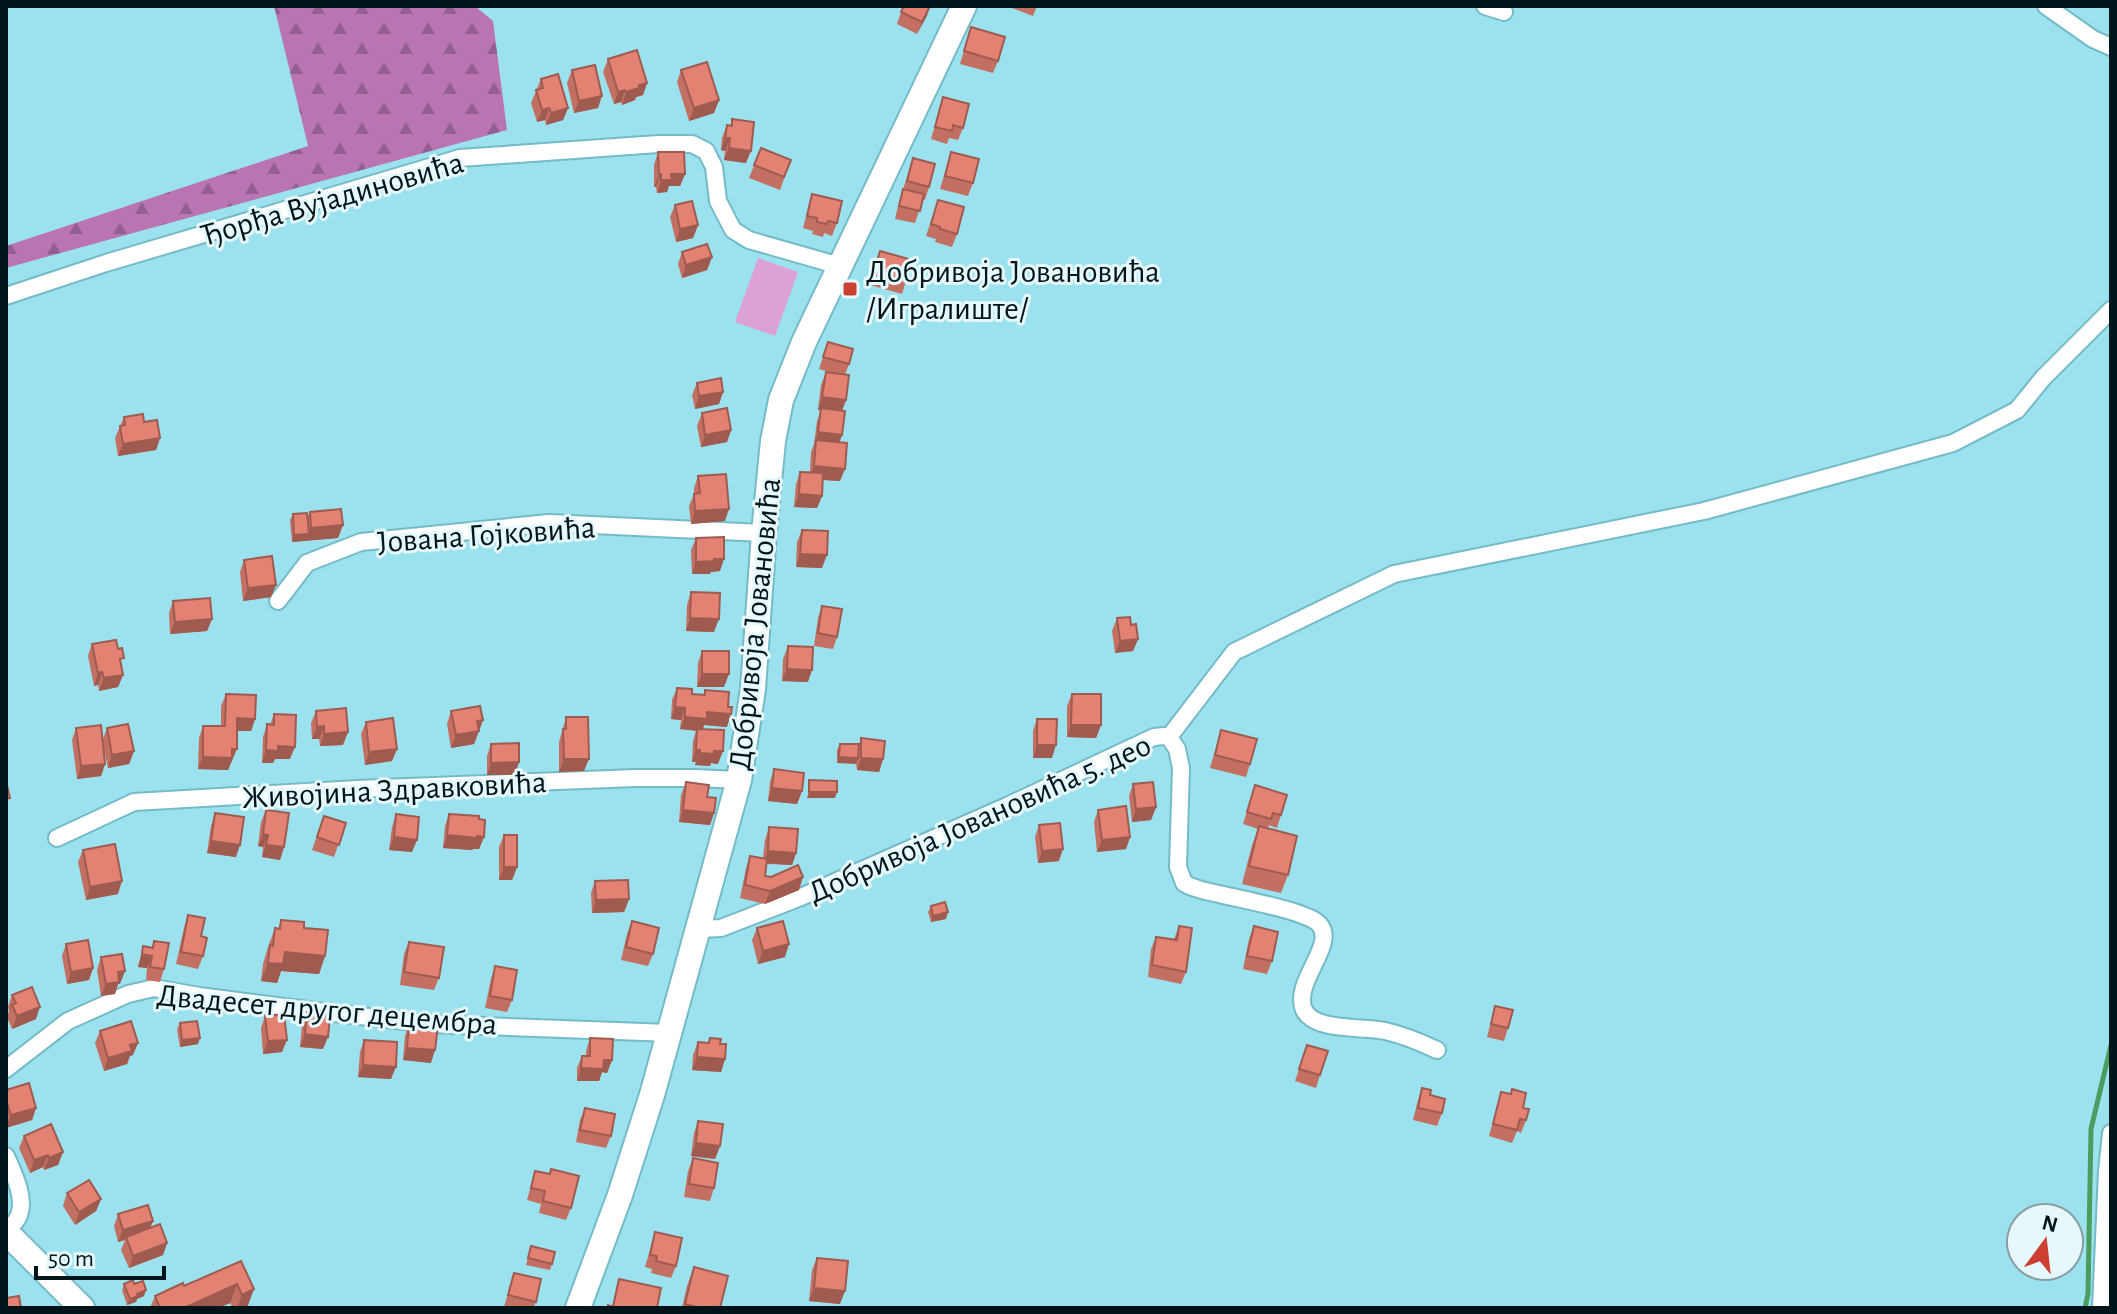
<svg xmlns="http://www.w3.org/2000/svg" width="2117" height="1314" viewBox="0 0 2117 1314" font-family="'Alegreya Sans',sans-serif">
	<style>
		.forest { fill: url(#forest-firs) }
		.pitch { fill: #dca2d6 }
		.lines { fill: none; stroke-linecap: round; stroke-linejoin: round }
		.stream { stroke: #4a9d5f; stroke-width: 5 }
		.street-casing { stroke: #74bbc7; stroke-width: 20 }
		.secondary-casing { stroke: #74bbc7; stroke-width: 28 }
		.street { stroke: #fff; stroke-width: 16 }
		.secondary { stroke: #fff; stroke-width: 24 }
		.wall { fill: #c37062 }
		.shaded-wall { fill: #9f5b50 }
		.building { fill: #e38272; stroke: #9f5b50; stroke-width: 2 }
		.poi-dot { fill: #cd4031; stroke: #e5f9fd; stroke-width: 3 }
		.labels { text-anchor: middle; stroke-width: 6; stroke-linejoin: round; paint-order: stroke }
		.street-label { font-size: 32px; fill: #00151a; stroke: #e5f9fd }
		.poi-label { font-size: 32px; fill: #00151a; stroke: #e5f9fd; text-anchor: start }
	</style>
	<defs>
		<pattern id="forest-firs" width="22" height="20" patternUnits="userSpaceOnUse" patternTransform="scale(2)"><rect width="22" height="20" fill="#ba74b4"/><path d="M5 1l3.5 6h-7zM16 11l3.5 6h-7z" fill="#955e92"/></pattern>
	</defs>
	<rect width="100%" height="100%" fill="#9be2ee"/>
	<polygon class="forest" points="274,6 475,6 493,21 507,130 6,268 6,246 308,146"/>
	<polygon class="pitch" points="758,258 798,272 775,336 735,322"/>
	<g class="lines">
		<polyline class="stream" points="2085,1308 2088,1294 2091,1129 2111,1045"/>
		<defs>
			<g id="street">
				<polyline points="1485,6 1504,12"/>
				<polyline points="2046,6 2093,39 2111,47"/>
				<polyline points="6,296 106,263 460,158 658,144 692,144 706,151 714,167 718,201 733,230 749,240 840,266"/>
				<polyline points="278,601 307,563 361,542 549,523 764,533"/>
				<polyline points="1169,737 1234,652 1394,574 1704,511 1953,443 2017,410 2043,378 2111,310"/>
				<polyline points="57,838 134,802 357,789 635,778 695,778 739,780"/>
				<path d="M700,929L721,928L801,897L1007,806L1154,737L1164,736L1169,737L1177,749L1181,768L1178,867L1184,883C1195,890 1207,891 1219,894C1245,900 1272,905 1297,913C1304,916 1314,918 1319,924C1338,944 1292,982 1304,1010C1315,1032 1363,1026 1385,1031C1403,1035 1420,1042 1437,1050"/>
				<polyline points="6,1069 68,1021 128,994 154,988 199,996 316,1011 431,1024 670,1033"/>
				<path d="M6,1156C13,1172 26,1198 19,1215C17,1222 11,1226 6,1231"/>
				<polyline points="2101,1308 2107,1171 2111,1133"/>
			</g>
			<g id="secondary">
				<polyline points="6,1232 82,1308"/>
				<polyline points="578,1308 620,1195 652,1095 739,780 753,689 764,533 773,441 781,400 804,342 964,6"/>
			</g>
		</defs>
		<use href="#street" class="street-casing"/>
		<use href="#secondary" class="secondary-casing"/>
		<use href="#street" class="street"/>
		<use href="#secondary" class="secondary"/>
	</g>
	<g class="wall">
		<polygon points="930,6 917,34 897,24 901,12"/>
		<polygon points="1007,6 1037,6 1033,16"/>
		<polygon points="971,27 998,61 993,73 960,64"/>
		<polygon points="608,59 647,83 643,95 636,97 635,100 622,105 621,102 614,104 603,72"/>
		<polygon points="572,70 598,108 574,113 567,83"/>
		<polygon points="681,70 719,100 714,113 689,121 677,82"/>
		<polygon points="541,79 568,108 563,120 546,125 545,120 537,122 531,103"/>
		<polygon points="943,97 963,128 958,140 949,138 947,144 931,139"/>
		<polygon points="732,119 746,163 724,160 725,151 721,150 722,138 727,125 730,126"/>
		<polygon points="761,148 791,160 780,190 749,178"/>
		<polygon points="658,152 685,174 680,186 669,186 667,192 657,193 656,187 654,187 654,165"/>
		<polygon points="951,152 973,183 968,196 940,189"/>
		<polygon points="913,158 929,187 925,200 923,199 915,223 895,219 899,202"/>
		<polygon points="812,194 837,223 832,236 824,233 823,237 812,234 813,231 803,228"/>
		<polygon points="938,200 957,234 952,247 935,242 936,239 926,236"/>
		<polygon points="675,205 698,225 693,238 676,242 670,217"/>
		<polygon points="880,251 906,281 902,294 870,285"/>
		<polygon points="682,252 712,257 707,270 682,278 678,264"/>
		<polygon points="828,342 849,364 845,375 846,400 842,411 839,442 840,481 823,480 822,496 817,508 794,507 796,484 800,472 810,472 811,452 814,444 817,421 821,410 818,410 821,385 826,372 833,373 819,369"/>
		<polygon points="697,383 723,392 719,404 695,409 692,395"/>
		<polygon points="702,413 731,430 727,442 701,447 697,426"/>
		<polygon points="124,417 144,422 160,438 156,450 118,456 115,438"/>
		<polygon points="698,476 725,521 691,524 689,506 694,494 694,488"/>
		<polygon points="310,512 343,525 338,538 292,542 290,520 293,514 307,518"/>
		<polygon points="802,530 822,568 796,567 797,542"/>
		<polygon points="696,538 720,571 711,572 710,574 692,574 691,550"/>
		<polygon points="244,560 271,597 243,601 240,572"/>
		<polygon points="691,592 714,632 686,631 687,605"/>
		<polygon points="173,601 212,619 207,631 170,634 169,613"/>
		<polygon points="822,606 837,637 833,649 814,646 818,618"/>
		<polygon points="1117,618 1138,639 1133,651 1115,653 1112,631"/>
		<polygon points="92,644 121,666 123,675 118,687 99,691 98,685 94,686 88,656"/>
		<polygon points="788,646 808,682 782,681 783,659"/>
		<polygon points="702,651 724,687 697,687 698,663"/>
		<polygon points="677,688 692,694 703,695 705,690 727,727 704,725 703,729 718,764 711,763 710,766 695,765 696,762 692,762 693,741 696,731 680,729 681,720 671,719 672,700"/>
		<polygon points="226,694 255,719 251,731 237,731 232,762 231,762 228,770 198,769 199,738 203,726 221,726 221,706"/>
		<polygon points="1072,694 1101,725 1096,738 1067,737 1067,706"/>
		<polygon points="316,711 343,745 320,746 319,739 312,739 311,723"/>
		<polygon points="451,711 483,720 474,744 451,748 447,724"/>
		<polygon points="274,714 290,759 275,759 273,763 262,763 263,737 267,724 270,725"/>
		<polygon points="566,717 584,771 559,772 559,742"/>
		<polygon points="1037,719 1052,758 1033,758 1033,731"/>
		<polygon points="366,722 397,749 392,761 365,765 361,734"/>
		<polygon points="76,728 103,739 107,728 134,751 129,764 108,768 104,749 105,764 101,776 77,779 72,740"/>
		<polygon points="1221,730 1250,764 1246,777 1210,768"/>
		<polygon points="861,738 883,759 879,772 857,770 856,763 837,763 837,750 840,744 859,744"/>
		<polygon points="491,744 515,775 487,775 487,756"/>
		<polygon points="774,769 802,791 797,804 768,801 770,782"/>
		<polygon points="686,782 707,797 714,813 710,825 679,822 681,795"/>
		<polygon points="1133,784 1156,807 1151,820 1132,822 1129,796"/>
		<polygon points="1255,785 1281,815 1277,828 1269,825 1268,829 1288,875 1281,893 1242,884 1252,845 1258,829 1243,824"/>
		<polygon points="266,810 284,847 280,860 262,857 263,847 258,846 261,822"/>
		<polygon points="1098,810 1130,837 1126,849 1097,852 1094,822"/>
		<polygon points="215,813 236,857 207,853 211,826"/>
		<polygon points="396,814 412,852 389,850 392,827"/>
		<polygon points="449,814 479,819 484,837 479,849 473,849 472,850 443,848 445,826"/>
		<polygon points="324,816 346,823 334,857 312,850"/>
		<polygon points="1039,825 1059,861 1038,863 1035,837"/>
		<polygon points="769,827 796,853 792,865 767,864 765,876 799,890 765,904 740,898 746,868 750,856 763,858 765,840"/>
		<polygon points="504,835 517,867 512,880 499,880 499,847"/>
		<polygon points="83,850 118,894 86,900 78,862"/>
		<polygon points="595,881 629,899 624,912 592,913 591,893"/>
		<polygon points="931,906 946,919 931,922 928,912"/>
		<polygon points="188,915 201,936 203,956 198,969 176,964 184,928"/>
		<polygon points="281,920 304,928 325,956 319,974 281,971 277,983 261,981 263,964 268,947 275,928 278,929"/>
		<polygon points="632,921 653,954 648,966 621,960 627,934"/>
		<polygon points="1179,926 1186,972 1181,984 1148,977 1151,949 1156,937 1174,939"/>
		<polygon points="1254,926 1272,961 1267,974 1243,969 1249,939"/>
		<polygon points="757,928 785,957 758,964 752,940"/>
		<polygon points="154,941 164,969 160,982 146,980 147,968 138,967 143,946 152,947"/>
		<polygon points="409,942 439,978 434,990 400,985 404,954"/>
		<polygon points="66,944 93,968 89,980 67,984 62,956"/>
		<polygon points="101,957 120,984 118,984 115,994 101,996 97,970"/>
		<polygon points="495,966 512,1000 507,1012 485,1008 491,979"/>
		<polygon points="12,995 36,1019 12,1029 7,1017 9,1011 8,1007"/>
		<polygon points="1495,1006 1508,1028 1504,1041 1487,1037"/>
		<polygon points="307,1012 323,1049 300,1047 302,1025"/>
		<polygon points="265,1016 282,1052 263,1054 261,1028"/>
		<polygon points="180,1023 198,1044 180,1047 177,1029"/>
		<polygon points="409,1024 431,1063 403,1060 405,1036"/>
		<polygon points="100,1031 133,1055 130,1056 127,1064 104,1071 95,1043"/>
		<polygon points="590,1038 612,1060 607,1073 602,1072 599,1081 577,1081 577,1068 582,1056 586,1056 586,1051"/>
		<polygon points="710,1038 720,1044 725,1059 721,1072 692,1070 693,1055 698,1042 708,1043"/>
		<polygon points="364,1040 391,1079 358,1077 360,1052"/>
		<polygon points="1307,1045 1320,1075 1316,1088 1295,1081"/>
		<polygon points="1422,1088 1430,1095 1442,1113 1437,1126 1413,1120 1418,1100"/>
		<polygon points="6,1090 36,1108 32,1120 6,1128"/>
		<polygon points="1501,1092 1523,1108 1526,1120 1521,1133 1517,1131 1512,1143 1489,1136"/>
		<polygon points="585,1108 611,1136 606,1148 576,1142 580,1120"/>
		<polygon points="698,1121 720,1146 715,1159 691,1156 694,1133"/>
		<polygon points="24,1136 63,1152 58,1165 44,1170 43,1167 30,1173 19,1148"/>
		<polygon points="693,1158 714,1188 710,1201 684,1197 688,1171"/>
		<polygon points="535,1171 571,1208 566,1220 539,1213 541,1204 527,1200"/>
		<polygon points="67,1193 101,1199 96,1211 75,1225 63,1206"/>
		<polygon points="118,1214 153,1221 150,1228 167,1243 163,1255 129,1268 121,1250 125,1240 118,1242 114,1226"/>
		<polygon points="655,1232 676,1266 671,1278 651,1273 652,1269 645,1267"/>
		<polygon points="531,1246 552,1264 550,1270 526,1265"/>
		<polygon points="817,1258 840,1304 809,1301 812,1270"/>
		<polygon points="241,1261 247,1308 233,1308 230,1303 218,1308 150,1308 155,1296 184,1286"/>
		<polygon points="694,1267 720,1308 682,1308 687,1286"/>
		<polygon points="514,1273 536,1302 533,1308 501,1308 504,1307"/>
		<polygon points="619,1279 657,1308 612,1306"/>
		<polygon points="124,1284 134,1284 144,1296 137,1299 136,1302 127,1305 122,1290"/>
	</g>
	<g class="shaded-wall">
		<polygon points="930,6 927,16 917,34 922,22"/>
		<polygon points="647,83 643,95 636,97 635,100 622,105 626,92 639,85"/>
		<polygon points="625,90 621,102 614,104 618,92"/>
		<polygon points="602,96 598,108 574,113 579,101"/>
		<polygon points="719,100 714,113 689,121 694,108"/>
		<polygon points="549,108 545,120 537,122 542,110"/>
		<polygon points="568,108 563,120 546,125 551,113"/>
		<polygon points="725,138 730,138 725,151 721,150"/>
		<polygon points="729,148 751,151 746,163 724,160"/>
		<polygon points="659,174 661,174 656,187 654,187"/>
		<polygon points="671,174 685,174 680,186 669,186 667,192 657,193 661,180"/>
		<polygon points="698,225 693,238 676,242 680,229"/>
		<polygon points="712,257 707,270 682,278 686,265"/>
		<polygon points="723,392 719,404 695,409 699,396"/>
		<polygon points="822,397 846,400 841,413 818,410"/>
		<polygon points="731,430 727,442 701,447 705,435"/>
		<polygon points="818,432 842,435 838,447 816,440 814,444"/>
		<polygon points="160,438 156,450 118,456 123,444"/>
		<polygon points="814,466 845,469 840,481 809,479"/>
		<polygon points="799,494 822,496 817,508 794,507"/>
		<polygon points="729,509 725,521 691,524 695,511"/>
		<polygon points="343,525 338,538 292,542 294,535 309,534 311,528"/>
		<polygon points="800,554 827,555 822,568 796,567"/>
		<polygon points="714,559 724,559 720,571 711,572 710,574 692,574 696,562"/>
		<polygon points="276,585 271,597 243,601 248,588"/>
		<polygon points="690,618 719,619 714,632 686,631"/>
		<polygon points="212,619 207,631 170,634 175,622"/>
		<polygon points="1138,639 1133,651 1115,653 1120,641"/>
		<polygon points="787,669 812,670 808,682 782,681"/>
		<polygon points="102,672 98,685 94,686 98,673"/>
		<polygon points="702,674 729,674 724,687 697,687"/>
		<polygon points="123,675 118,687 99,691 104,678"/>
		<polygon points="675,707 685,708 681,720 671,719"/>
		<polygon points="707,712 731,714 727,727 704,725 702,731 680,729 685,717"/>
		<polygon points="237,718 255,719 251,731 233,731"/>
		<polygon points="483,720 474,744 451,748 456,735 477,721"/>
		<polygon points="1071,725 1101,725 1096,738 1067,737"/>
		<polygon points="324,726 319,739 312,739 317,727"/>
		<polygon points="348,732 343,745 320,746 324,734"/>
		<polygon points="1037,745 1056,745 1052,758 1033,758"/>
		<polygon points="278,746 295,747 290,759 275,759 273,763 262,763 266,750"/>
		<polygon points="232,749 237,749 228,770 198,769 203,757"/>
		<polygon points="397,749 392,761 365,765 369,752"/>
		<polygon points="696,750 700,750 696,762 692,762"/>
		<polygon points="134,751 129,764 108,768 112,755"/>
		<polygon points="714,751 723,751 718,764 711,763 710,766 695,765 700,753"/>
		<polygon points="839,757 858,758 856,764 837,763"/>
		<polygon points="861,758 883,759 879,772 857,770"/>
		<polygon points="564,759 589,759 584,771 559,772"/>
		<polygon points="519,762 515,775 487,775 491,763"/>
		<polygon points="105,764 101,776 77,779 81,766"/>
		<polygon points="772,788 802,791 797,804 768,801"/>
		<polygon points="809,792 837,792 835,798 807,798"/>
		<polygon points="1156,807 1151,820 1132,822 1136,809"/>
		<polygon points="683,810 714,813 710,825 679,822"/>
		<polygon points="263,834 268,835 263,847 258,846"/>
		<polygon points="447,835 477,836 484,837 479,849 473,849 472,850 443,848"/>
		<polygon points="394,837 417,840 412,852 389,850"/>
		<polygon points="1130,837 1126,849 1097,852 1102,840"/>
		<polygon points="211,841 240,845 236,857 207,853"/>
		<polygon points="266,845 284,847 280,860 262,857"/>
		<polygon points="1063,849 1059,861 1038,863 1042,851"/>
		<polygon points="768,851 796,853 792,865 763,863"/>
		<polygon points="504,867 517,867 512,880 499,880"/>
		<polygon points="803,877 799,890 765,904 770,891"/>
		<polygon points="122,881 118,894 86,900 90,887"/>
		<polygon points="629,899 624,912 592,913 596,900"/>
		<polygon points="948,912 946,919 931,922 933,916"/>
		<polygon points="789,944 785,957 758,964 763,951"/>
		<polygon points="285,952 325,956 319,974 281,971 277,983 261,981 268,963"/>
		<polygon points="142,954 152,956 147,968 138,967"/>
		<polygon points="93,968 89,980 67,984 71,972"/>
		<polygon points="125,971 120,984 118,984 115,994 101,996 106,984 118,972"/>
		<polygon points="40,1007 36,1019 12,1029 17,1016"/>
		<polygon points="305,1034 328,1037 323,1049 300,1047"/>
		<polygon points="200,1038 198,1044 180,1047 182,1040"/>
		<polygon points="287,1040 282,1052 263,1054 268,1041"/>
		<polygon points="138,1043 133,1055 130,1056 127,1064 104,1071 108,1058 130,1045"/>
		<polygon points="407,1048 435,1050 431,1063 403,1060"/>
		<polygon points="697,1057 725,1059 721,1072 692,1070"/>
		<polygon points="604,1060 612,1060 607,1073 602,1072 599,1081 577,1081 581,1068"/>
		<polygon points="363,1065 396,1067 391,1079 358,1077"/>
		<polygon points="36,1108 32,1120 6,1128 11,1115"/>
		<polygon points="696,1143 720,1146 715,1159 691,1156"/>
		<polygon points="63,1152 58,1165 44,1170 49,1158"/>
		<polygon points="48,1155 43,1167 30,1173 34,1160"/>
		<polygon points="101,1199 96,1211 75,1225 79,1212"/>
		<polygon points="153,1221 148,1233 126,1237 125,1240 118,1242 123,1230"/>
		<polygon points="167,1243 163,1255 129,1268 133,1256"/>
		<polygon points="237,1284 230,1303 218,1308 184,1308"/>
		<polygon points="814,1288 845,1291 840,1304 809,1301"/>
		<polygon points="254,1289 247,1308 237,1308 242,1295"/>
		<polygon points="146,1290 144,1296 137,1299 136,1302 127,1305 130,1299 137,1294"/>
	</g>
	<g class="building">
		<polygon points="904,6 930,6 922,22 901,12"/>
		<polygon points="971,27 1005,37 998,61 964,51"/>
		<polygon points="637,50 647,83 639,85 639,88 626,92 625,90 618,92 608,59"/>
		<polygon points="707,62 719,100 694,108 681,70"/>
		<polygon points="595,65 602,96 579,101 572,70"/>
		<polygon points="558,74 568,108 551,113 549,108 542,110 536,90 543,88 541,79"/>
		<polygon points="943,97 969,104 963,128 953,125 952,131 935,127"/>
		<polygon points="732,119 754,122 751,151 729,148 730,138 725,138 727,125 732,126"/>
		<polygon points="761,148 791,160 784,177 754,165"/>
		<polygon points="658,152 684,152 685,174 671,174 672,180 661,180 661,174 659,174"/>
		<polygon points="951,152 979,159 973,183 945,176"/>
		<polygon points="913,158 935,164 929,187 907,181"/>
		<polygon points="903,189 924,194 920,211 899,206"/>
		<polygon points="812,194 842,201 837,223 828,221 827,224 817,222 817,218 807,216"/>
		<polygon points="938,200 964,207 957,234 940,229 940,227 931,224"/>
		<polygon points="692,201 698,225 680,229 675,205"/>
		<polygon points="707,244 712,257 686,265 682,252"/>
		<polygon points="880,251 912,260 906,281 874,272"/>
		<polygon points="828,342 853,349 849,364 823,357"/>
		<polygon points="826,372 849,375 846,400 822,397"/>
		<polygon points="721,378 723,392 699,396 697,383"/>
		<polygon points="727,408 731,430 705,435 702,413"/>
		<polygon points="821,408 845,411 842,435 818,432"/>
		<polygon points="143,414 144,422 157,420 160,438 123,444 120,426 125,425 124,417"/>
		<polygon points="816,440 847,443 845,469 814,466"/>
		<polygon points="800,472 823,473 822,496 799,494"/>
		<polygon points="726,474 729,509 695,511 694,494 700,493 698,476"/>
		<polygon points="341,509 343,525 311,528 310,512"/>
		<polygon points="307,513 309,534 294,535 293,514"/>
		<polygon points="802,530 828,531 827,555 800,554"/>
		<polygon points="724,537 724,559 714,559 714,561 696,562 696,538"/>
		<polygon points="272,556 276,585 248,588 244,560"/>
		<polygon points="691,592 720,593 719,619 690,618"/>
		<polygon points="210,598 212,619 175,622 173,601"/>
		<polygon points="822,606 842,609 837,637 818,633"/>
		<polygon points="1130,617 1131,625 1136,624 1138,639 1120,641 1117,618"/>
		<polygon points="116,640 118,649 122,648 124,658 120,659 123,675 104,678 102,672 98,673 92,644"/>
		<polygon points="788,646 813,647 812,670 787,669"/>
		<rect x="702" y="651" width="27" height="23"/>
		<polygon points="677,688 692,689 692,694 705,695 705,690 729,692 728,707 732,707 731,714 707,712 707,719 685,717 685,708 675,707"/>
		<polygon points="226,694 256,695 255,719 237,718 237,749 232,749 232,758 203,757 203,726 225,726"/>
		<polygon points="1072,694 1101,694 1101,725 1071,725"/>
		<polygon points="480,706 483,720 477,721 479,731 456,735 451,711"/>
		<polygon points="346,708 348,732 324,734 324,726 317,727 316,711"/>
		<polygon points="274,714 296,715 295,747 278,746 278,751 266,750 267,724 274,725"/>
		<polygon points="566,717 588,717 589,759 564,759 563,729 566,729"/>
		<polygon points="393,718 397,749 369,752 366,722"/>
		<polygon points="1037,719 1057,719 1056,745 1037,745"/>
		<polygon points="128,724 134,751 112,755 107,728"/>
		<polygon points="101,725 105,764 81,766 76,728"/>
		<polygon points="697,729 724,730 723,751 714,751 714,754 700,753 700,750 696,750"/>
		<polygon points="1221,730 1257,739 1250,764 1215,755"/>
		<polygon points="861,738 885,741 883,759 861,758"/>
		<polygon points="519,743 519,762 491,763 491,744"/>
		<polygon points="840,744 859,744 858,758 839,757"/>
		<polygon points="774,769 804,773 802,791 772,788"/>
		<polygon points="809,780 837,781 837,792 809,792"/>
		<polygon points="6,781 10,798 6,799"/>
		<polygon points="686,782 709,785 707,797 716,798 714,813 683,810"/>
		<polygon points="1153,782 1156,807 1136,809 1133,784"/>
		<polygon points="1255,785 1287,795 1281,815 1273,813 1271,819 1247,812"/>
		<polygon points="1126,806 1130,837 1102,840 1098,810"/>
		<polygon points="266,810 289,813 284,847 266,845 268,835 263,834"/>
		<polygon points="215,813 244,817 240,845 211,841"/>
		<polygon points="396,814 419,817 417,840 394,837"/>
		<polygon points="449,814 479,816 479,819 485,820 484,837 477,836 477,838 447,835"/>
		<polygon points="324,816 346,823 339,845 317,837"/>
		<polygon points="1060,823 1063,849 1042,851 1039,825"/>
		<polygon points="1259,826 1297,836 1288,875 1249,866"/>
		<polygon points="769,827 798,829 796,853 768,851"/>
		<rect x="504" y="835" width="13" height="32"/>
		<polygon points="115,844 122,881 90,887 83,850"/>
		<polygon points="750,856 767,859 765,876 771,877 798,865 803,877 770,891 745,885"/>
		<polygon points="628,880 629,899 596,900 595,881"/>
		<polygon points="945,902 948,912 933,916 931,906"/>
		<polygon points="188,915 205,918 201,936 207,938 203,956 181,952"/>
		<polygon points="281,920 304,922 304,928 328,930 325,956 285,952 283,964 268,963 270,945 273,946 275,928 280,929"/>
		<polygon points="632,921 659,928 653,954 626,947"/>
		<polygon points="783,921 789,944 763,951 757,928"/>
		<polygon points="1179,926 1192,928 1186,972 1152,965 1156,937 1177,940"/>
		<polygon points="1254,926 1278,932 1272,961 1247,956"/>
		<polygon points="88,940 93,968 71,972 66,944"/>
		<polygon points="154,941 169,943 164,969 150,967 152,956 142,954 143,946 153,948"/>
		<polygon points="409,942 444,947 439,978 404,972"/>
		<polygon points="122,954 125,971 118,972 119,982 106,984 101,957"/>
		<polygon points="495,966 517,970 512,1000 490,996"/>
		<polygon points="32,987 40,1007 17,1016 12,1005 16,1003 12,995"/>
		<polygon points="1495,1006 1513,1010 1508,1028 1491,1024"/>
		<polygon points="307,1012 330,1015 328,1037 305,1034"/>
		<polygon points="284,1014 287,1040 268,1041 265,1016"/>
		<polygon points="131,1021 138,1043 130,1045 132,1051 108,1058 100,1031"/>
		<polygon points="197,1021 200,1038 182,1040 180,1023"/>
		<polygon points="409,1024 438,1026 435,1050 407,1048"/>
		<polygon points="590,1038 613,1039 612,1060 604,1060 603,1069 581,1068 582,1056 590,1056"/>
		<polygon points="710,1038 721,1039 720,1044 726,1044 725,1059 697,1057 698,1042 709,1043"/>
		<polygon points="364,1040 397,1042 396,1067 363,1065"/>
		<polygon points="1307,1045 1328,1051 1320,1075 1299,1069"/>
		<polygon points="29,1083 36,1108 11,1115 6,1100 6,1090"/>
		<polygon points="1422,1088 1431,1090 1430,1095 1445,1099 1442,1113 1418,1108"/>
		<polygon points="1512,1089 1526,1093 1523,1108 1529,1109 1526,1120 1520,1119 1517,1130 1493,1124 1501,1092 1511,1094"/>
		<polygon points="585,1108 615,1114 611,1136 580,1130"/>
		<polygon points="698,1121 723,1124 720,1146 696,1143"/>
		<polygon points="51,1124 63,1152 49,1158 48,1155 34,1160 24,1136"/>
		<polygon points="693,1158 718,1163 714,1188 689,1184"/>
		<polygon points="551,1169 579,1176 571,1208 543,1201 545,1191 531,1188 535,1171 550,1174"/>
		<polygon points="89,1180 101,1199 79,1212 67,1193"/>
		<polygon points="148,1205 153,1221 123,1230 118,1214"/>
		<polygon points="160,1224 167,1243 133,1256 126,1237"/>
		<polygon points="655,1232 682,1238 676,1266 656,1261 657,1256 650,1255"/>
		<polygon points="531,1246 555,1252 552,1264 528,1258"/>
		<polygon points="817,1258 848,1261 845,1291 814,1288"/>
		<polygon points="241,1261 254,1289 242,1295 237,1284 184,1308 160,1308 155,1296 183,1283 184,1286"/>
		<polygon points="694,1267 728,1276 720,1308 700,1308 685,1304"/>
		<polygon points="514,1273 541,1279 536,1302 508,1295"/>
		<polygon points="619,1279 661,1288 657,1308 607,1308 608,1305 613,1307"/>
		<polygon points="133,1280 134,1284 143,1281 146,1290 137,1294 138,1296 130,1299 124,1284"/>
		<polygon points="19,1296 21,1308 6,1308 6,1298"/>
	</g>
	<rect class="poi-dot" x="842" y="281" width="16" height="16" rx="4"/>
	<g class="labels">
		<g class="street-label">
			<text transform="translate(332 198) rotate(-16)" y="11">Ђорђа Вујадиновића</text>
			<text transform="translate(486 534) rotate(-4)" y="11">Јована Гојковића</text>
			<text transform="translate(754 624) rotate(-84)" y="11">Добривоја Јовановића</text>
			<text transform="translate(394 789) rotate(-3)" y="11">Живојина Здравковића</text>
			<text transform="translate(979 818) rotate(-24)" y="11">Добривоја Јовановића 5. део</text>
			<text transform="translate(327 1009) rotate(5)" y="11">Двадесет другог децембра</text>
		</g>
		<g class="poi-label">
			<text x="866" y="282">Добривоја Јовановића<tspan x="866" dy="37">/Игралиште/</tspan></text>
		</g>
	</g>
	<rect width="2117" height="1314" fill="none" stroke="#00151a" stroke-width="16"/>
	<g transform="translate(2045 1242) rotate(15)"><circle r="38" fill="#e5f9fd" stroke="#899ea2" stroke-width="2"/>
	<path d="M0-6L14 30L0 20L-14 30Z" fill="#cd4031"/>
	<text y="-12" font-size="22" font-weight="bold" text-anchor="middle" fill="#00151a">N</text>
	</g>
	<path d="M36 1266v12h128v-12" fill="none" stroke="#00151a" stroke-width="4"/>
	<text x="48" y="1266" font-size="24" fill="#00151a" stroke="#e5f9fd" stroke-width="6" paint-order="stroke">50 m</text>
</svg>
